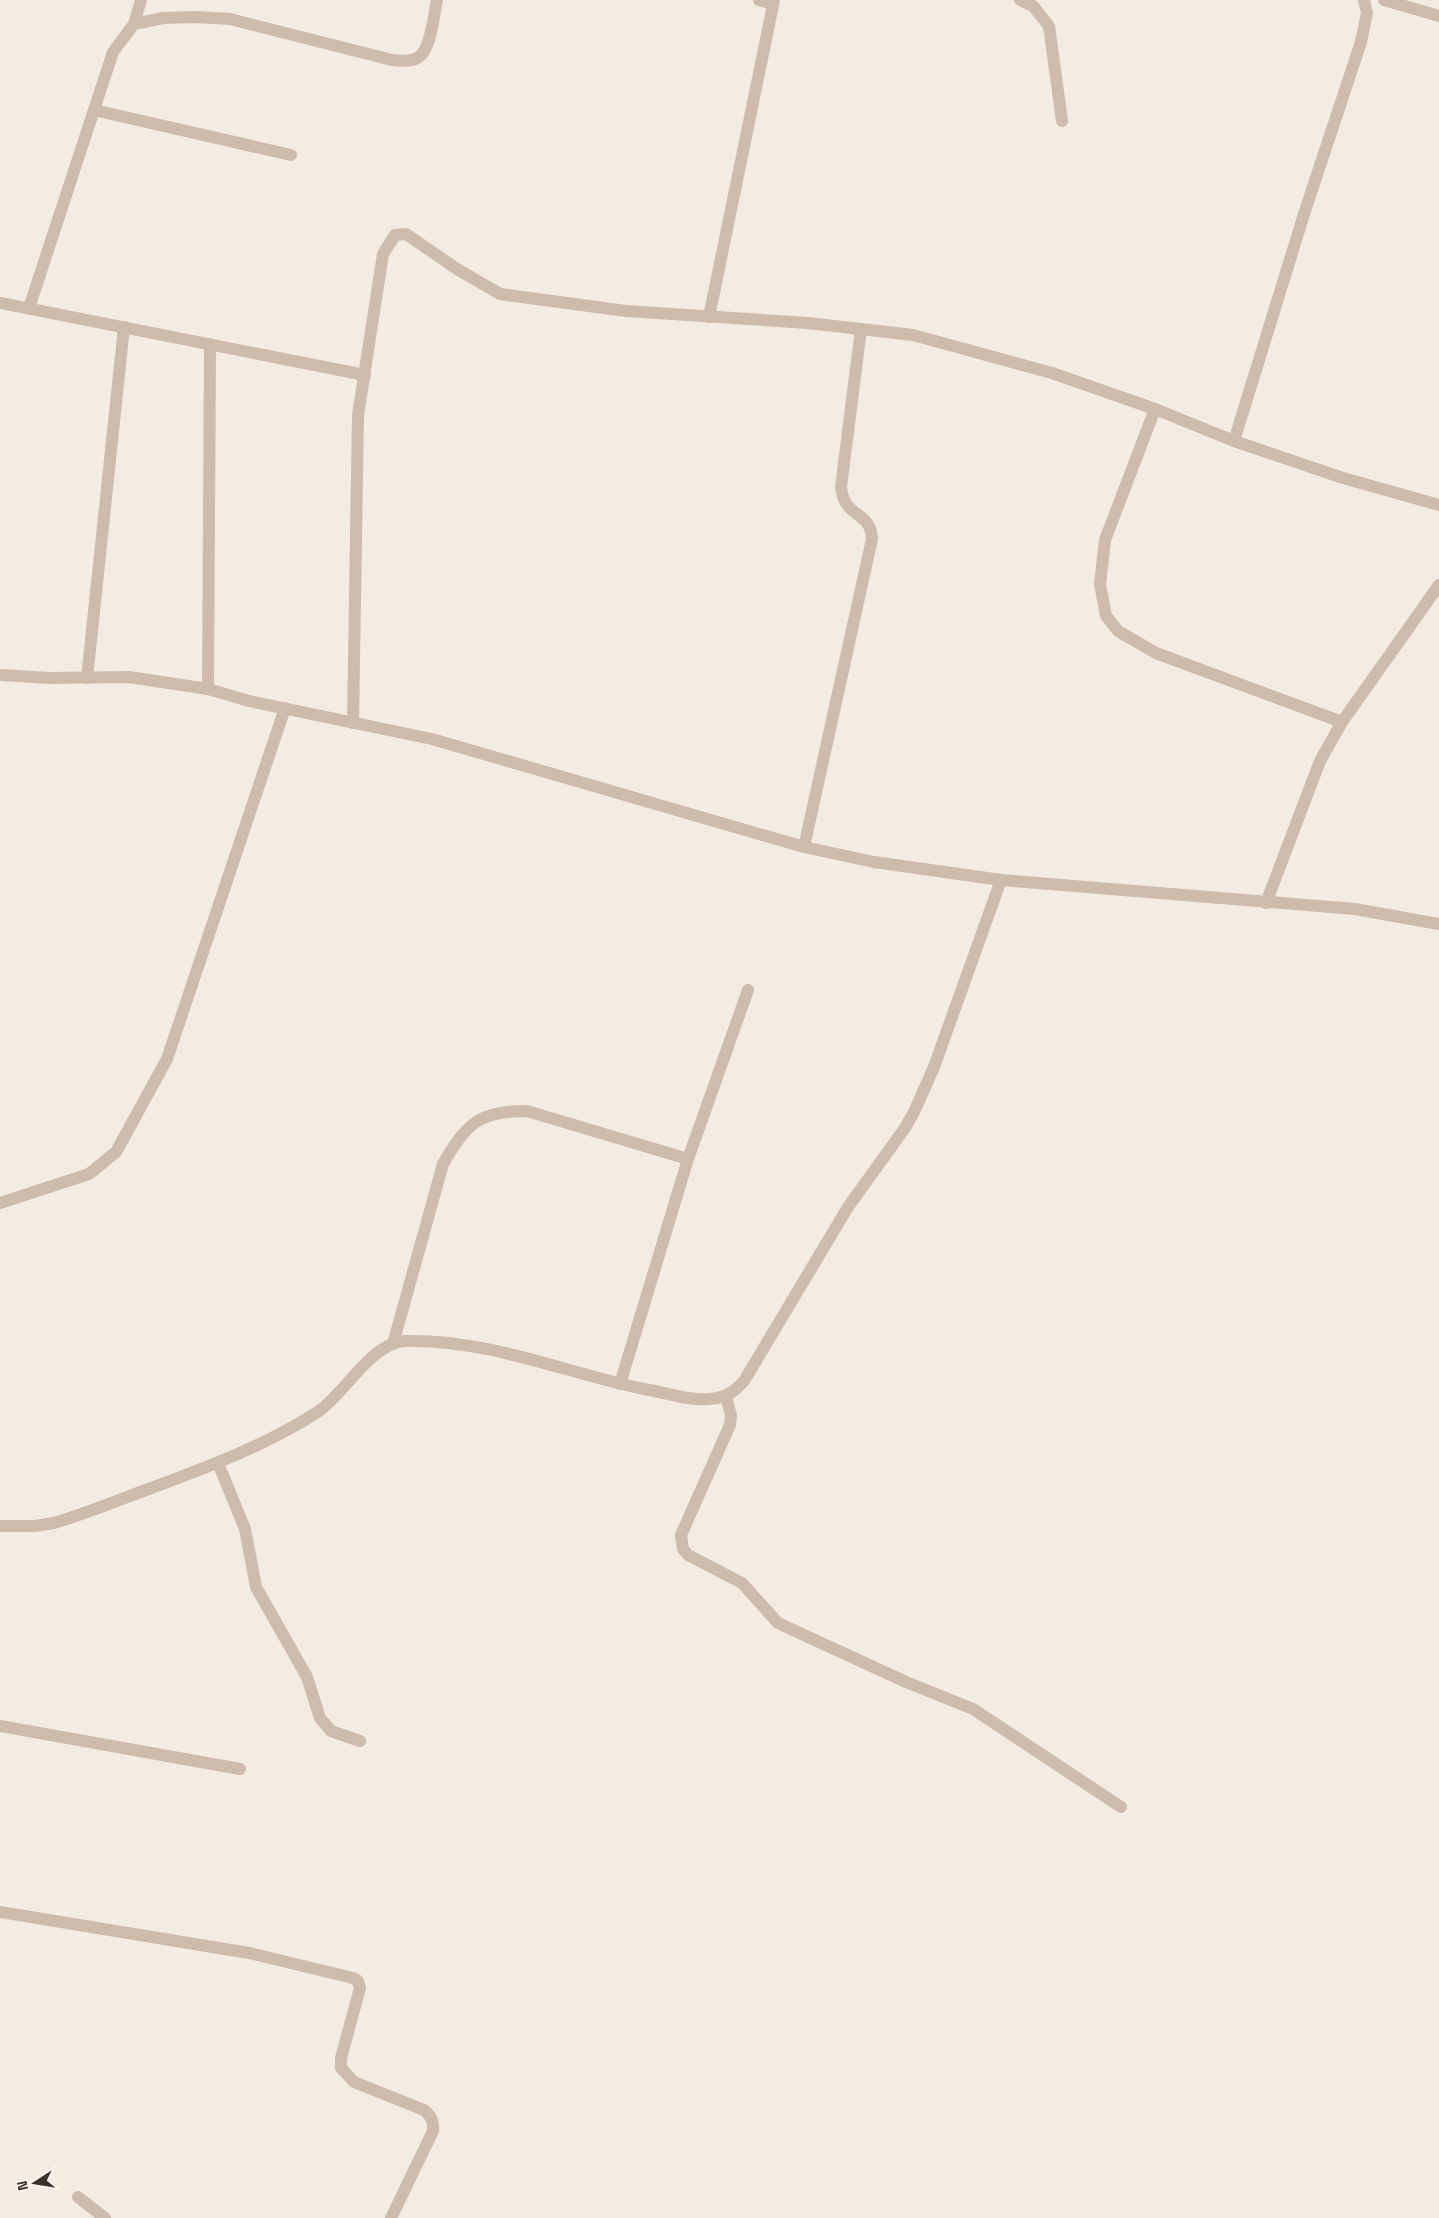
<svg xmlns="http://www.w3.org/2000/svg" width="1439" height="2218" viewBox="0 0 1439 2218" font-family="'Space Grotesk',sans-serif">
	<style>
		.lines { fill: none; stroke-linecap: round; stroke-linejoin: round }
		.street { stroke: #cdbbac; stroke-width: 12 }
	</style>
	<rect width="100%" height="100%" fill="#f4ebe1"/>
	<g class="lines">
		<g class="street">
			<polyline points="759,0 773,4"/>
			<polyline points="1020,0 1033,6 1049,26 1062,121"/>
			<polyline points="1384,0 1439,16"/>
			<polyline points="134,24 141,0"/>
			<polyline points="94,110 291,155"/>
			<polyline points="0,303 365,375"/>
			<path d="M29,308L113,52L134,24L163,18L197,17L230,19L392,60C400,61 412,62 419,57C431,49 434,14 437,0"/>
			<polyline points="709,317 774,0"/>
			<polyline points="1155,409 1105,540 1100,584 1106,616 1118,631 1156,653 1342,722"/>
			<polyline points="1234,441 1305,211 1361,42 1367,13 1364,0"/>
			<polyline points="0,675 50,678 129,677 208,689 249,701 432,739 804,847 874,862 1001,880 1355,909 1439,924"/>
			<polyline points="87,678 124,327"/>
			<polyline points="208,689 210,344"/>
			<polyline points="353,723 358,415 383,254 395,235 406,234 457,269 500,294 626,311 808,323 913,335 1052,373 1155,409 1234,441 1343,478 1439,505"/>
			<path d="M804,847L872,539C871,510 844,519 841,487L861,329"/>
			<polyline points="1266,903 1320,761 1342,722 1439,585"/>
			<polyline points="0,1203 89,1174 116,1152 167,1059 285,708"/>
			<path d="M393,1344L443,1164C467,1123 479,1111 527,1111L688,1159"/>
			<polyline points="620,1384 688,1159 748,990"/>
			<polyline points="726,1397 731,1415 730,1425 681,1535 683,1549 688,1555 742,1583 778,1623 906,1682 973,1709 1121,1807"/>
			<polyline points="218,1463 245,1529 256,1587 307,1677 320,1718 331,1731 360,1741"/>
			<path d="M0,1526H35L54,1523C88,1513 121,1499 154,1487C210,1466 269,1444 319,1411C346,1392 371,1343 405,1341C490,1339 568,1374 649,1390C668,1393 689,1401 709,1399C725,1398 733,1393 744,1381L848,1207L905,1128L914,1112L934,1067L1001,880"/>
			<polyline points="0,1726 240,1769"/>
			<path d="M0,1912L249,1953L353,1978L358,1981L360,1988L341,2058V2068L354,2082L424,2110C431,2116 434,2121 433,2131L391,2218"/>
			<polyline points="78,2197 105,2218"/>
		</g>
	</g>
	<g transform="translate(35 2183) rotate(258)" stroke="#fbf5ee" stroke-width="4" paint-order="stroke">
	<path d="M0-4L9 19L0 12L-9 19Z" fill="#3b302b"/>
	<text y="-8" font-size="14" font-weight="bold" text-anchor="middle" fill="#3b302b">N</text>
	</g>
</svg>
